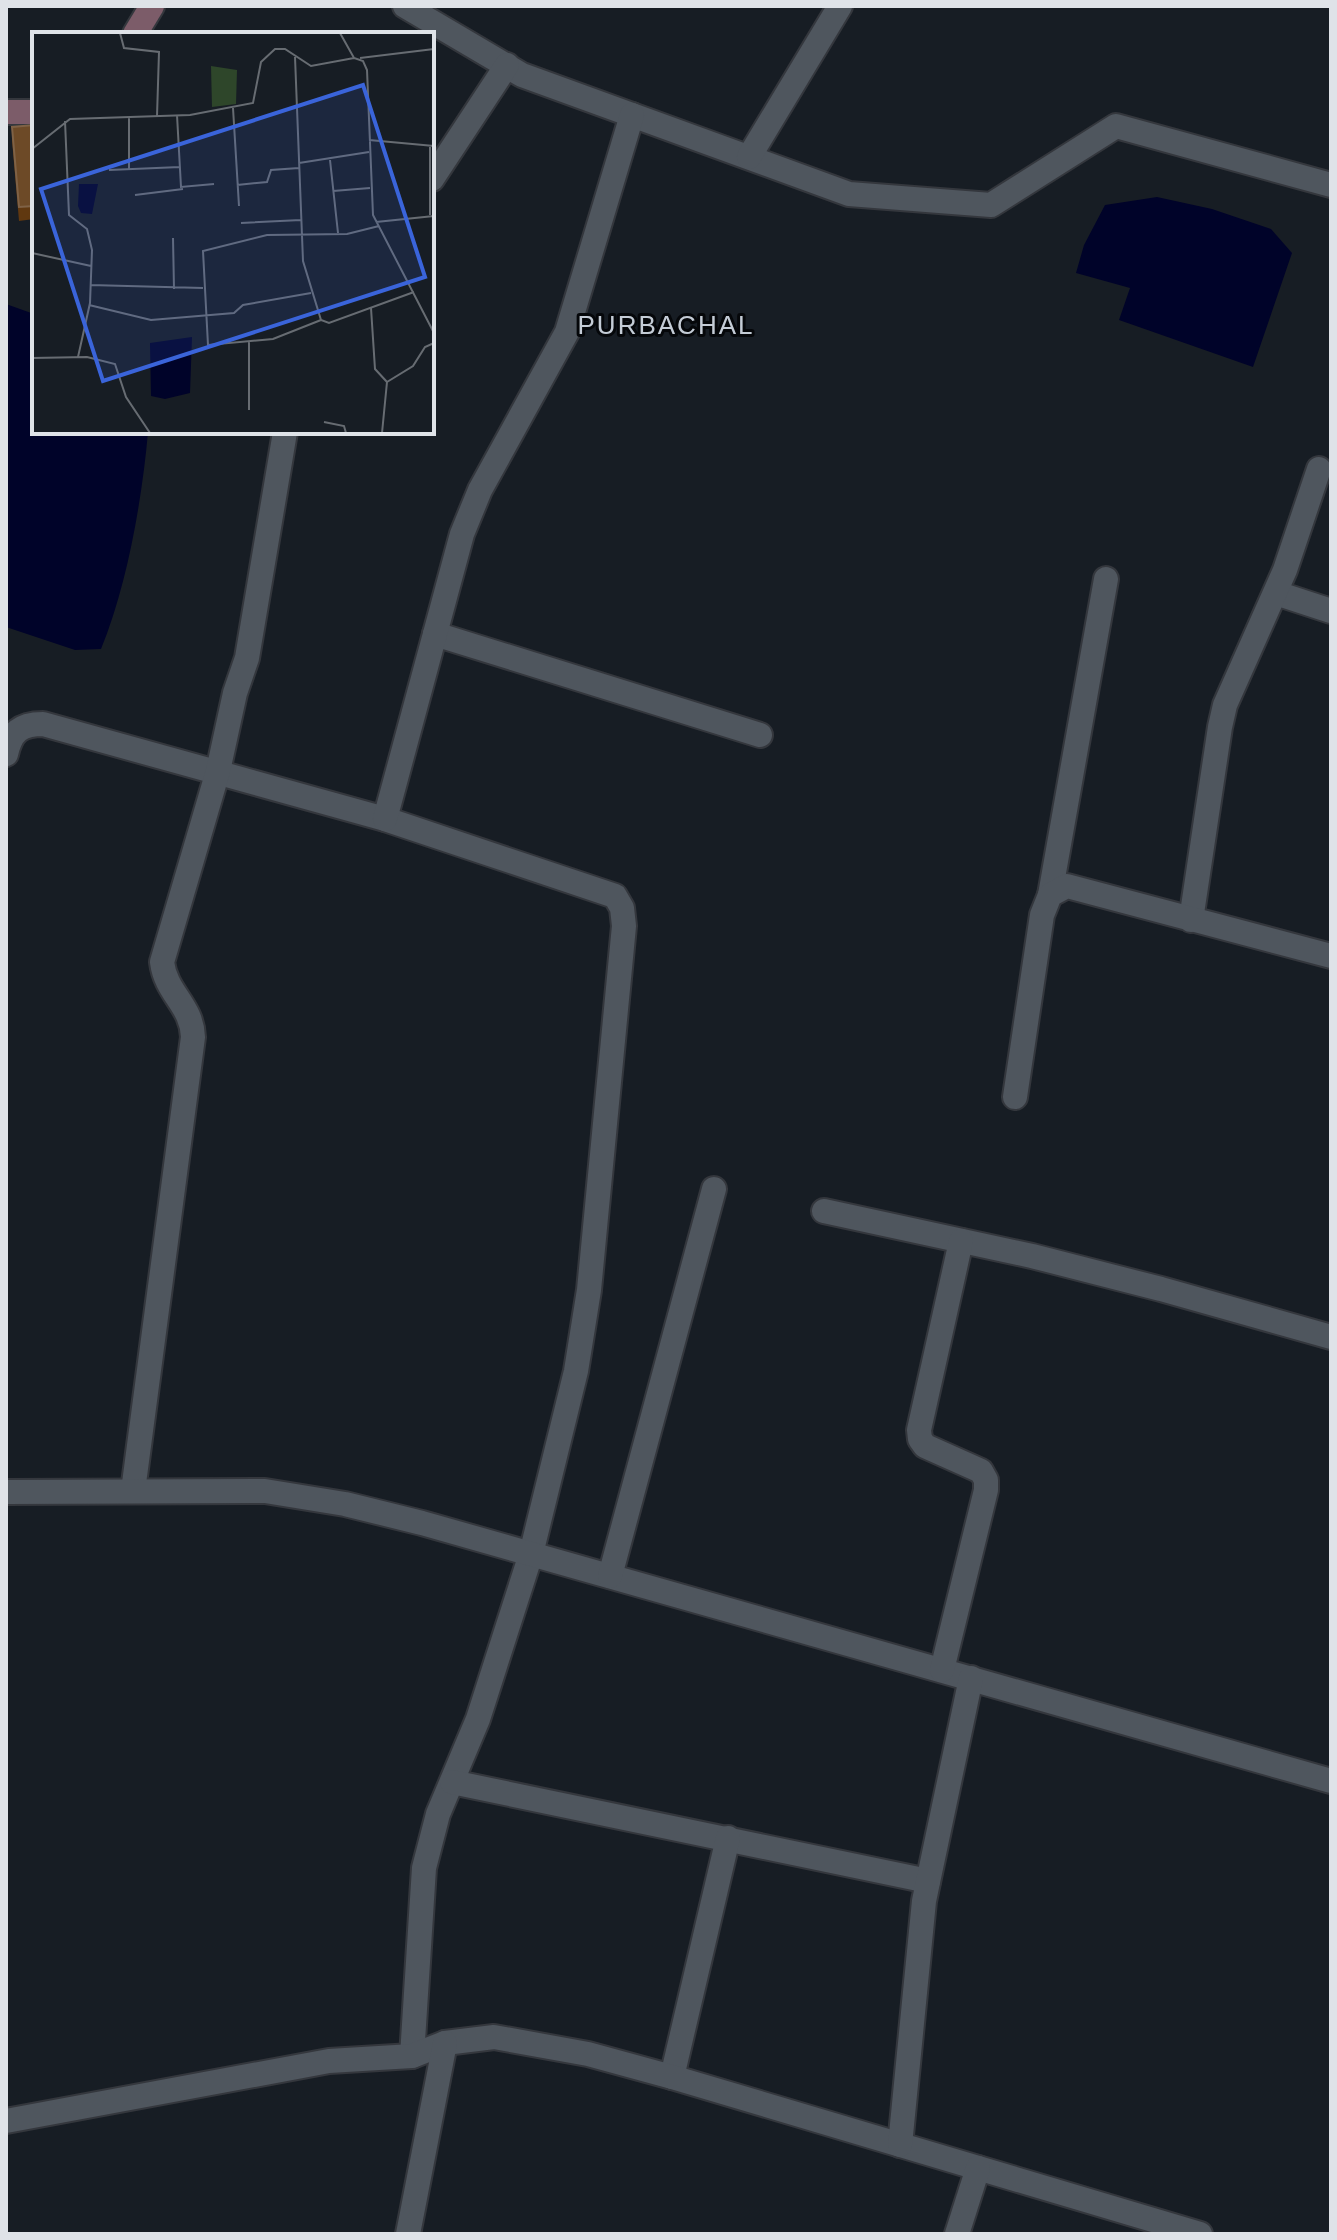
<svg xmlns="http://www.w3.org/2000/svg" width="1337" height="2240" viewBox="0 0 1337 2240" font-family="Helvetica,sans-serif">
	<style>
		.water { fill: #000329 }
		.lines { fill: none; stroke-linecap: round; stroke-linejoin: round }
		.street-casing { stroke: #34373d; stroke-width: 28 }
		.secondary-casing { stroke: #34373d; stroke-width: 28 }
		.street { stroke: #4f565e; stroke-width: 24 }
		.secondary { stroke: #7c5c69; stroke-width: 24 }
		.wall { fill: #603810 }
		.building { fill: #6d4a27; stroke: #7f6246; stroke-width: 2 }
		.labels { text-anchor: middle; stroke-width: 6; stroke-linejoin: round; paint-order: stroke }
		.neighbourhood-label { font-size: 26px; letter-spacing: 2px; fill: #c4ccd6; stroke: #05070a }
		.inset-road { fill: none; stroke: #676c72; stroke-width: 2 }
		.view { fill: #3a64da; fill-opacity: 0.15; stroke: #3a64da; stroke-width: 4 }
		.inset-edge { fill: none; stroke: #dfe3e8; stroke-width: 4 }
	</style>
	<rect width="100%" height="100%" fill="#171d24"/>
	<g class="water">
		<polygon points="1157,197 1212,209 1271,229 1292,253 1253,367 1119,320 1130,288 1076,273 1084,245 1105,205"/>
		<path d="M6,304L34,314V432H148C142,500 127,586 101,649L75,650L6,627Z"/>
	</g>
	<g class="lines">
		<defs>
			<g id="street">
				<polyline points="405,6 522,75 849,194 991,205 1116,126 1331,185"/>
				<polyline points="749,157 840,6"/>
				<polyline points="432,179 507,65"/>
				<polyline points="1276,593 1331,611"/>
				<polyline points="435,634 760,735"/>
				<path d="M6,754C11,732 20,724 43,724L385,819L615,896L622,908L624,926L589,1290L576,1371L531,1554L478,1719L438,1814L424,1868L412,2056"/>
				<polyline points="385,819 462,534 480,490 567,332 632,115"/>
				<polyline points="1050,895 1106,579"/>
				<polyline points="1191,920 1220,727 1225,705 1285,570 1319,469"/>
				<polyline points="1015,1097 1042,915 1050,895 1067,886 1331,956"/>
				<polyline points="824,1211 1032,1256 1161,1289 1331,1337"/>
				<path d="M133,1491L193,1037C192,1005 166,994 162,962L218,771L235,693L247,658L285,432"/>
				<polyline points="6,1492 265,1491 345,1504 422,1523 1331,1781"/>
				<polyline points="610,1576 714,1189"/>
				<polyline points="942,1670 986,1490 986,1480 981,1471 925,1446 920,1439 919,1430 961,1241"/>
				<polyline points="452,1782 928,1881"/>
				<polyline points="672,2077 728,1838"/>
				<polyline points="6,2121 329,2061 412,2056 445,2043 494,2037 588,2054 672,2077 1200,2234"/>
				<polyline points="900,2145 924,1901 971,1678"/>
				<polyline points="408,2234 445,2043"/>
				<polyline points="957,2234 978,2168"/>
			</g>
			<g id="secondary">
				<polyline points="135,34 152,6"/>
				<polyline points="6,112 34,112"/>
			</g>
		</defs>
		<use href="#street" class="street-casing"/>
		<use href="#secondary" class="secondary-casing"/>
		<use href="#street" class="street"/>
		<use href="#secondary" class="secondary"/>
	</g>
	<polygon class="wall" points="34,125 34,219 19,221 12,140 12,127"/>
	<polygon class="building" points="34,125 34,206 19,207 12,127"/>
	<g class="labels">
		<g class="neighbourhood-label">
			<text x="666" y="334">PURBACHAL</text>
		</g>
	</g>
	<g transform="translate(32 32)">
		<rect width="402" height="402" fill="#171d24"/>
		<path d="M179,34L205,38L204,72L180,75Z" fill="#2e462a"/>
		<path d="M47,152H66L60,182L49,181L46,174ZM160,305L158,361L133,367L119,364L118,311Z" fill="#000329"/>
		<path class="inset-road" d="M88,1L92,16L127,20L125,84M308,1L322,26L331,29L335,38L341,183L402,301M263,25L271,229L289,288L297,291L382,260M328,26L402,17M201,76L207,174M145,83L149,155L182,152M33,89L37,183L55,197L60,218L58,271L46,325M337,108L402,114M398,115V183M0,117L38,87L158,83L221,71L229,30L243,17H253L279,34L322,26M298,128L306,201M267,131L337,120M77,138L148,135M97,138V85M205,153L235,150L239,138L267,136M301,159L338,156M103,163L151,157M344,190L402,184M209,191L269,188M141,206L142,257M0,221L59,234M58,253L171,256M57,273L119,288L202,281L211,273L279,261M339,276L343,337L355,350M289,288L241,307L176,313L171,219L235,203L315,202L347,194M0,326L55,325L83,332L94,365L118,401M217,378V310M292,390L312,394L314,401M350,401L355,350L381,334L393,315L402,311"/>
		<path class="view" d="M331,53L393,245L71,349L9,157Z"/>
		<rect width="402" height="402" class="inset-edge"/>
	</g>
	<rect width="1337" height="2240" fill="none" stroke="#dfe3e8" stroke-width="16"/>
</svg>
